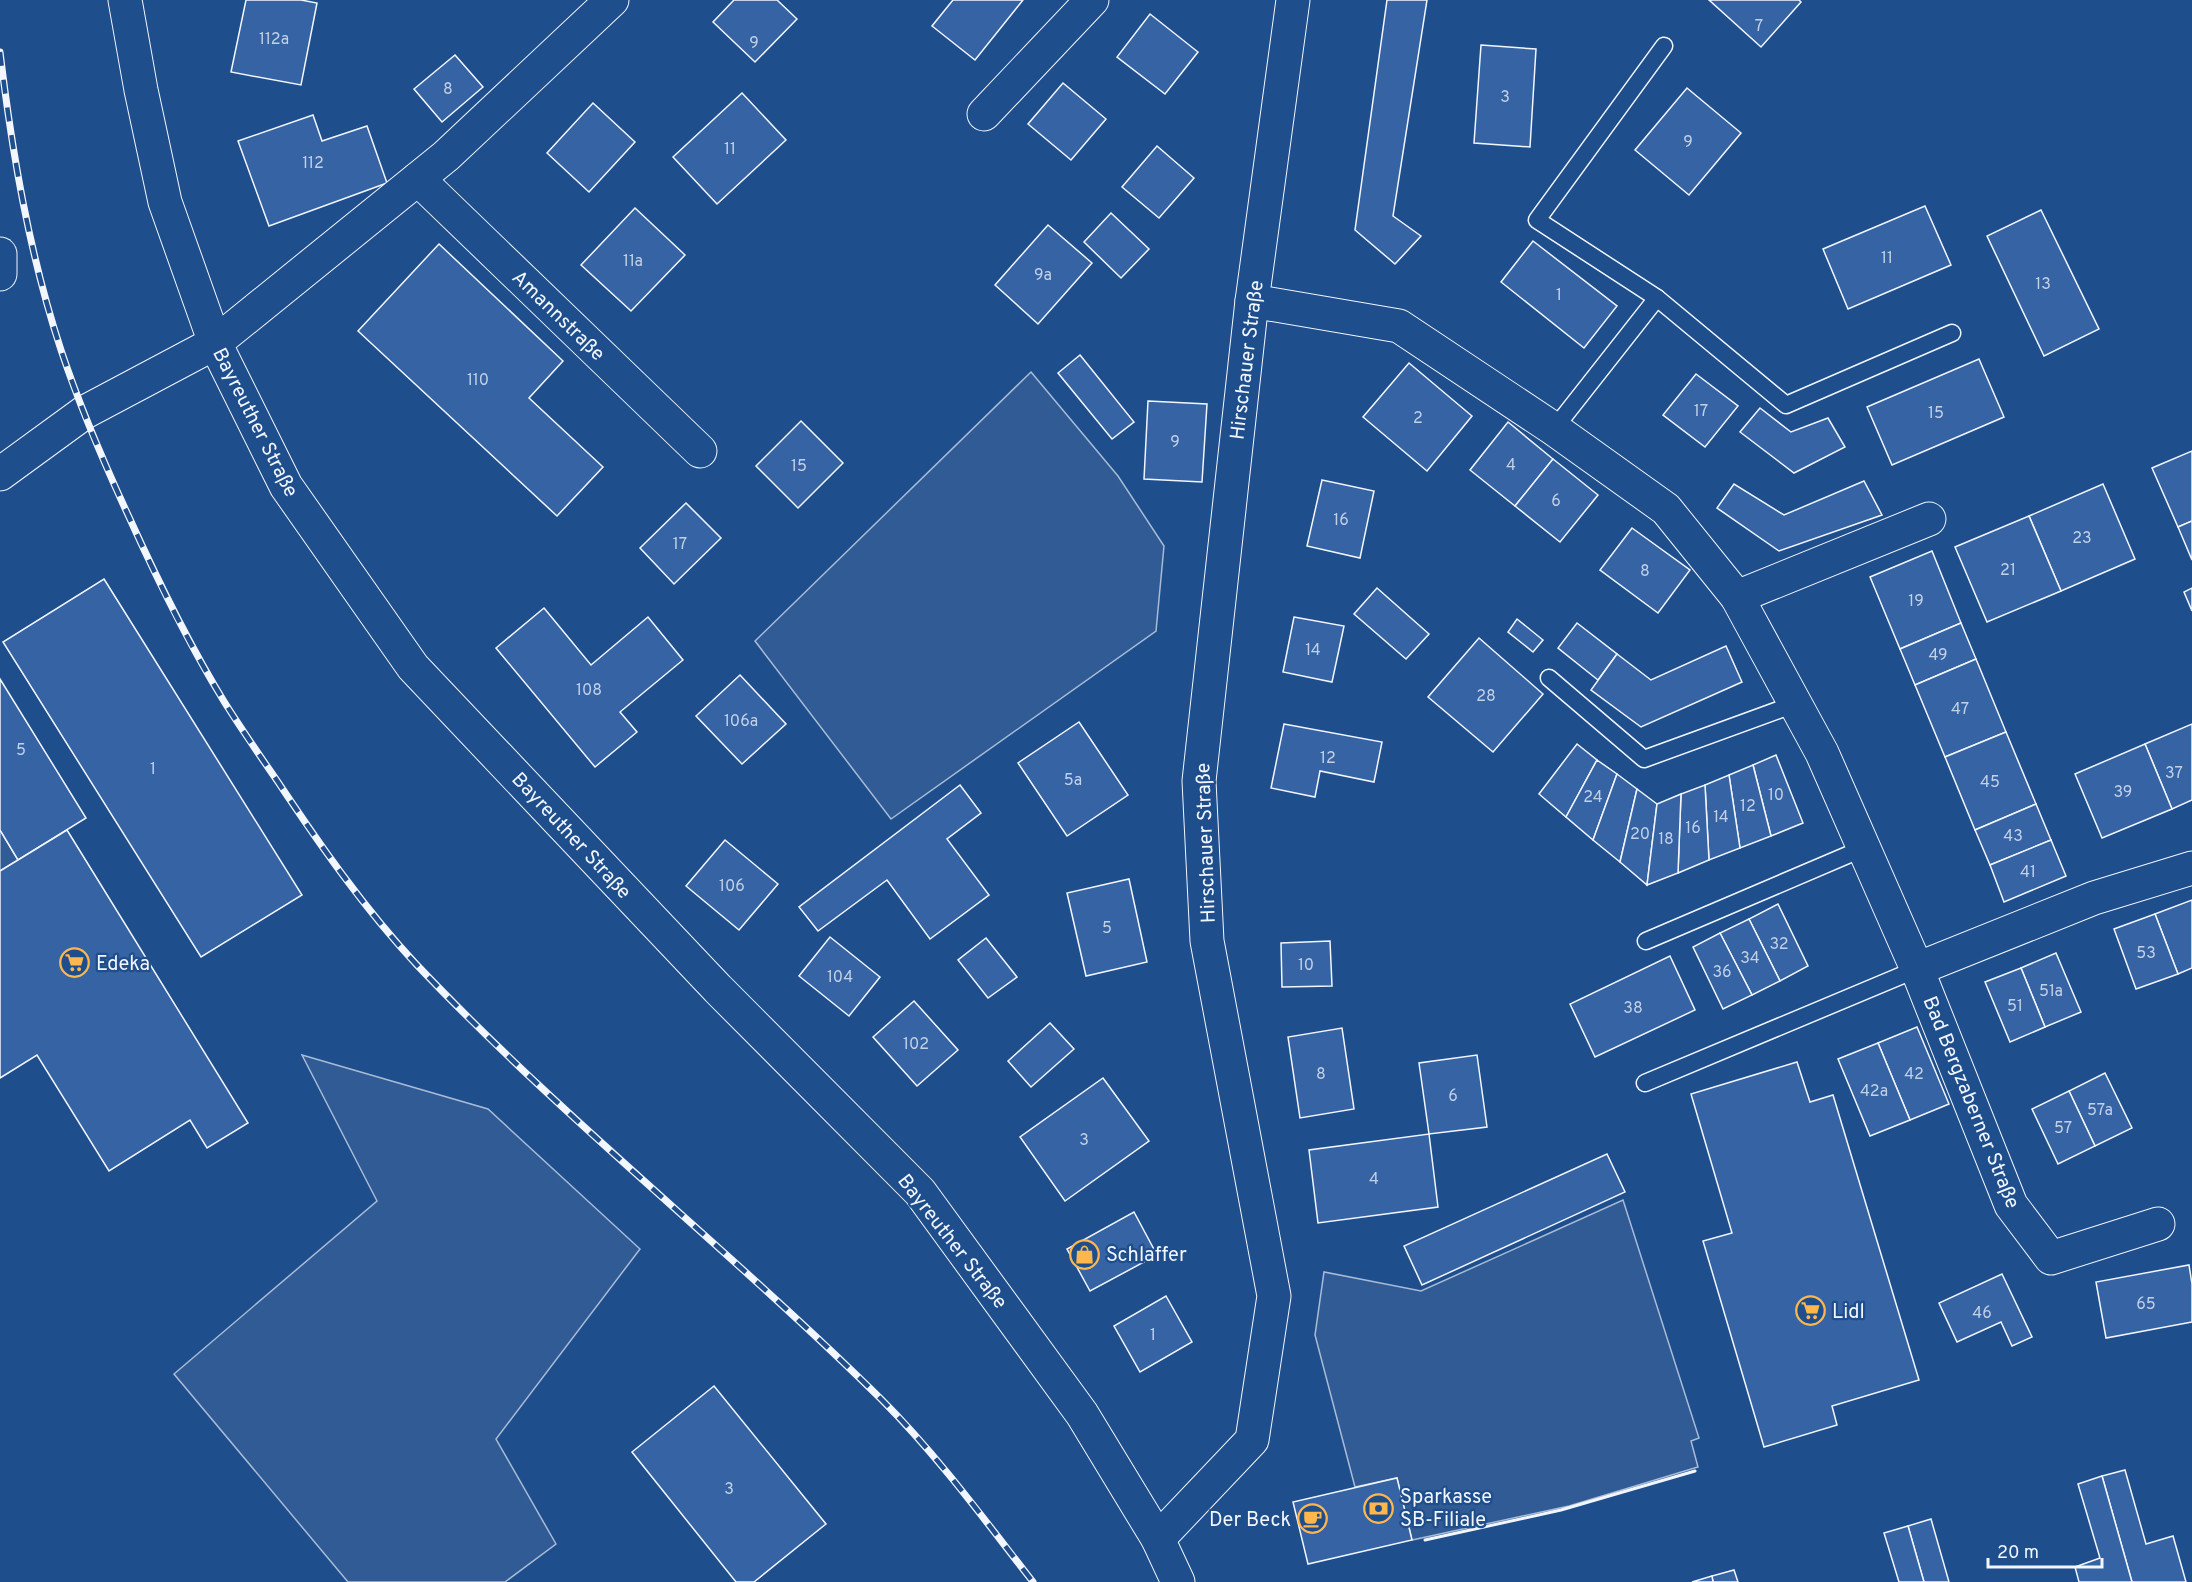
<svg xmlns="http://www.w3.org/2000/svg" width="2192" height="1582" viewBox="0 0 2192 1582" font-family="Overpass,sans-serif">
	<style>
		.built { fill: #305b95; stroke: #a8bbd7; stroke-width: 1.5 }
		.building { fill: #3563a3; stroke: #f2f6ff; stroke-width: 1.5 }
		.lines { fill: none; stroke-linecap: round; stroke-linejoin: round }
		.lane-casing { stroke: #f2f6ff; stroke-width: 19 }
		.street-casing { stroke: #f2f6ff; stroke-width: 35 }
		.secondary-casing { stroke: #f2f6ff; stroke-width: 35 }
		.primary-casing { stroke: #f2f6ff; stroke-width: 35 }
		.lane { stroke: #1f4e8c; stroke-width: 16 }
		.street { stroke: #1f4e8c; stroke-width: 33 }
		.secondary { stroke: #1f4e8c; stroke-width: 33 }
		.primary { stroke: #1f4e8c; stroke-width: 33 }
		.rail-casing { stroke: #f2f6ff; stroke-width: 7 }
		.rail { stroke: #1f4e8c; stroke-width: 4.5; stroke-dasharray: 14; stroke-linecap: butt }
		.wall { stroke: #f2f6ff; stroke-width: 3 }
		.labels { text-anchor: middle; stroke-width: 4.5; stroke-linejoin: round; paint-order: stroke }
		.number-label { font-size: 16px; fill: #c3d1e8 }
		.street-label { font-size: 20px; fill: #f2f6ff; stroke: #1f4e8c }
		.poi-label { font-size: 20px; fill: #f2f6ff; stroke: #1f4e8c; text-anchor: start }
	</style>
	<rect width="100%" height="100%" fill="#1f4e8c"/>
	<g class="built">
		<polygon points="1031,372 1118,476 1164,546 1156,631 891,819 755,641"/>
		<polygon points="0,830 18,860 0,871"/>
		<polygon points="302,1055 488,1109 640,1249 496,1439 556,1544 505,1582 348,1582 174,1374 377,1201"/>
		<polygon points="1623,1200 1699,1438 1691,1441 1698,1467 1569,1506 1412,1540 1397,1478 1355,1487 1315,1335 1324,1272 1421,1291"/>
	</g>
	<g class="building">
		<polygon points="246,0 301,0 317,3 301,85 231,72"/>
		<polygon points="734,0 777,0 797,19 755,62 713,22"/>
		<polygon points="953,0 1023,0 975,60 932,26"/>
		<polygon points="1387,0 1427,0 1393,216 1421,236 1395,264 1355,230"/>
		<polygon points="1709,0 1799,0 1801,2 1761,47"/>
		<polygon points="1150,14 1198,52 1165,94 1117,57"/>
		<polygon points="1481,45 1536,49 1530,147 1474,143"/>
		<polygon points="455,55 483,87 442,122 414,89"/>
		<polygon points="1063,83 1106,119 1071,160 1028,124"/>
		<polygon points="1687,88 1741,133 1689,195 1635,150"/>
		<polygon points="742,93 786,140 717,204 673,157"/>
		<polygon points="593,103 635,142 589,192 547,153"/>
		<polygon points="313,115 322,141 367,126 387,183 269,226 238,141"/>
		<polygon points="1157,146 1194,178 1159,218 1122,187"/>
		<polygon points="1925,206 1951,265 1848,309 1823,249"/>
		<polygon points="635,208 685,255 631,311 581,265"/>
		<polygon points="2041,210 2099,329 2044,356 1987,236"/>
		<polygon points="1111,213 1149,249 1121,278 1084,242"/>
		<polygon points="1048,225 1092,263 1038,324 995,285"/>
		<polygon points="1533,241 1617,306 1584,348 1501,282"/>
		<polygon points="439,244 563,361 529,398 603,467 557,516 358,331"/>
		<polygon points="1080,355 1134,422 1112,439 1058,373"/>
		<polygon points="1979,359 2004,417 1892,465 1867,407"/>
		<polygon points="1409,363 1472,416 1427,471 1363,417"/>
		<polygon points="1696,374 1738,406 1705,447 1663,415"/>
		<polygon points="1148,401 1207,404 1202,482 1144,479"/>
		<polygon points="1760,408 1791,432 1828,418 1845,447 1794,473 1740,432"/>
		<polygon points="801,421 843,463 798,508 756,466"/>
		<polygon points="1508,422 1553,459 1515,506 1470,470"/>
		<polygon points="2192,451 2192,521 2178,527 2152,468"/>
		<polygon points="1553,459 1598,495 1560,542 1515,506"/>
		<polygon points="1322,480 1374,491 1360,558 1307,546"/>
		<polygon points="1864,481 1882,515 1779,551 1717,508 1734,484 1784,515"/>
		<polygon points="2103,484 2135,559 2061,591 2029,516"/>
		<polygon points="686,503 721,538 674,584 640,548"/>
		<polygon points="2029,516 2061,591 1987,622 1955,547"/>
		<polygon points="2192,521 2192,560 2178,527"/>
		<polygon points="1632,528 1690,570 1658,613 1600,570"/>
		<polygon points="1932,551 1961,623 1900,649 1870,577"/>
		<polygon points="104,579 302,895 201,957 3,642"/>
		<polygon points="1377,588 1429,634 1406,659 1354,614"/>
		<polygon points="2192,588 2192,611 2184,592"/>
		<polygon points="544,608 591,665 648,617 683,660 620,712 637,732 595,767 496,648"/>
		<polygon points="1294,617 1344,626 1332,682 1283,672"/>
		<polygon points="1517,619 1543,640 1533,652 1508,632"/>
		<polygon points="1577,623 1617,654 1598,680 1558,648"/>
		<polygon points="1961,623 1976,659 1915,685 1900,649"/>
		<polygon points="1479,638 1543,694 1493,752 1428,697"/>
		<polygon points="1726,646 1742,682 1641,727 1591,690 1617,654 1651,680"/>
		<polygon points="1976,659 2006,732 1945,757 1915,685"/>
		<polygon points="740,675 786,724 742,764 696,716"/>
		<polygon points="0,679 86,818 18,860 0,830"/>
		<polygon points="1079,722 1128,795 1067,836 1018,763"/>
		<polygon points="1284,724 1382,742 1374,782 1320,771 1315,797 1271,788"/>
		<polygon points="2192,724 2192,800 2172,809 2145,744"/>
		<polygon points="2006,732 2036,804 1975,830 1945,757"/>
		<polygon points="1577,744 1597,760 1566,817 1539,794"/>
		<polygon points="2145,744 2172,809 2102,838 2075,774"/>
		<polygon points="1776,755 1803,823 1771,836 1753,765"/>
		<polygon points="1597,760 1617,774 1593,840 1566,817"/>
		<polygon points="1753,765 1771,836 1740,848 1729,775"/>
		<polygon points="1617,774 1637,789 1620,862 1593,840"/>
		<polygon points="1729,775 1740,848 1709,860 1705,785"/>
		<polygon points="960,785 981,813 947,839 989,895 930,939 887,880 818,931 799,907"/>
		<polygon points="1705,785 1709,860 1678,873 1681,794"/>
		<polygon points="1637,789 1657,804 1647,885 1620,862"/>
		<polygon points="1681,794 1678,873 1647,885 1657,804"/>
		<polygon points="2036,804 2051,840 1990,865 1975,830"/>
		<polygon points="67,830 248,1123 207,1148 190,1120 109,1171 37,1055 0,1078 0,871"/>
		<polygon points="725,840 778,884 739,930 686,886"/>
		<polygon points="2051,840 2066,876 2004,902 1990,865"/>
		<polygon points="1129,879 1147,962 1086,976 1067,893"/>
		<polygon points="2192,900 2192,968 2178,974 2155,914"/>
		<polygon points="1778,904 1808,966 1780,981 1749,919"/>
		<polygon points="2155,914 2178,974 2136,989 2114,929"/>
		<polygon points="1749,919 1780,981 1752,995 1720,933"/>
		<polygon points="1720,933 1752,995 1723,1009 1693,947"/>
		<polygon points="830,937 880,977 849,1016 799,976"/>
		<polygon points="986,938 1017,977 988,998 958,960"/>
		<polygon points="1330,941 1332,986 1282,987 1281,943"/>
		<polygon points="2056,953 2081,1012 2045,1027 2021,968"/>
		<polygon points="1670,956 1695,1010 1595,1057 1570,1004"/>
		<polygon points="2021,968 2045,1027 2010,1042 1985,982"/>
		<polygon points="914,1001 958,1050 917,1086 873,1037"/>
		<polygon points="1050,1023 1074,1049 1031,1087 1008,1061"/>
		<polygon points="1917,1027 1949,1104 1910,1120 1878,1043"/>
		<polygon points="1342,1028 1354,1109 1300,1118 1288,1037"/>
		<polygon points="1878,1043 1910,1120 1870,1136 1838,1059"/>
		<polygon points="1477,1055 1487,1127 1429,1134 1419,1063"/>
		<polygon points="1797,1062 1810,1102 1833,1095 1919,1380 1832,1406 1837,1425 1764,1447 1703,1241 1732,1233 1691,1094"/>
		<polygon points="2105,1073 2132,1128 2095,1146 2069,1091"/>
		<polygon points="1103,1078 1149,1141 1065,1201 1020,1137"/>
		<polygon points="2069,1091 2095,1146 2058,1164 2032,1109"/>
		<polygon points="1429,1134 1438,1207 1318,1223 1309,1150"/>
		<polygon points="1607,1154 1625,1192 1422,1285 1404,1246"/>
		<polygon points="1134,1212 1157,1255 1090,1291 1067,1249"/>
		<polygon points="2189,1265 2192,1284 2192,1322 2106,1338 2096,1282"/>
		<polygon points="2002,1274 2032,1337 2012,1346 2001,1322 1957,1342 1939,1303"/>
		<polygon points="1166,1296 1192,1342 1140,1372 1114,1326"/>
		<polygon points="714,1386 826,1524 754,1582 736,1582 632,1452"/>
		<polygon points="2125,1470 2146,1544 2173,1536 2186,1582 2132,1582 2102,1476"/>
		<polygon points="2102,1476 2132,1582 2079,1582 2075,1567 2100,1558 2078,1484"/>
		<polygon points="1397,1478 1412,1540 1308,1564 1293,1502"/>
		<polygon points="1931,1519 1949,1582 1924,1582 1908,1526"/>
		<polygon points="1908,1526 1924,1582 1899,1582 1884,1533"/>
		<polygon points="1734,1570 1738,1582 1713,1582 1712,1576"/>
		<polygon points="1712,1576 1713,1582 1692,1582"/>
	</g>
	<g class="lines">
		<defs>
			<g id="lane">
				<polyline points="1664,46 1537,220 1657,298 1786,405 1952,333"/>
				<polyline points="1554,429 1657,298"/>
				<polyline points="1549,678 1644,759 1795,704"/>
				<polyline points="1646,941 1864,848"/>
				<polyline points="1645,1083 1917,969"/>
			</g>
			<g id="street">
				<polyline points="984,114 1092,0"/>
				<polyline points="418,179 700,451"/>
				<polyline points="0,254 0,274"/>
				<polyline points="1252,301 1399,326 1554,429 1666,509 1737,597 1822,753 1917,969 2011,1205 2051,1258 2158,1224"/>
				<polyline points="215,343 446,156 612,0"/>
				<polyline points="1737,597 1929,519"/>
				<polyline points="1917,969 2094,898 2192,868"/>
			</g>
			<g id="secondary">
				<polyline points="0,474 85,412 215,343"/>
				<polyline points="1158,1539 1252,1440 1274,1296 1207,941 1199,781 1252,301 1293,0"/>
			</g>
			<polyline id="primary" points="125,0 141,90 165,202 215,343 286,486 413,667 718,989 920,1192 1082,1414 1158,1539 1178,1582"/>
		</defs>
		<use href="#lane" class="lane-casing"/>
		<use href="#street" class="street-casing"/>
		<use href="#secondary" class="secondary-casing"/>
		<use href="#primary" class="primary-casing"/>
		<use href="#lane" class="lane"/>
		<use href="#street" class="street"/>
		<use href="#secondary" class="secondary"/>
		<use href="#primary" class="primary"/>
		<defs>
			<path id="rail" d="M0,52C12,152 29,253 61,350C80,407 104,463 129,517C158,581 188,643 225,703C242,730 260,756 278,782C320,845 364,908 416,964C562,1118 730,1250 881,1399C937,1455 984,1519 1033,1582"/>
		</defs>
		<use href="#rail" class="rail-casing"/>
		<use href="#rail" class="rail"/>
		<polyline class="wall" points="1425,1540 1561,1510 1695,1471"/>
	</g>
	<defs>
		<symbol id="supermarket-ring" viewBox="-11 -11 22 22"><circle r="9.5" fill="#1f4e8c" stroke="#ffb74d" stroke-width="1.5"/><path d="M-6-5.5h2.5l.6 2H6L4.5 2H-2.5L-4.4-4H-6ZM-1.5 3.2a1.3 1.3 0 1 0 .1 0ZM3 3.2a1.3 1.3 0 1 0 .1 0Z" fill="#ffb74d"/></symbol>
		<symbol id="shop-ring" viewBox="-11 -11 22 22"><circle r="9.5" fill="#1f4e8c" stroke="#ffb74d" stroke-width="1.5"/><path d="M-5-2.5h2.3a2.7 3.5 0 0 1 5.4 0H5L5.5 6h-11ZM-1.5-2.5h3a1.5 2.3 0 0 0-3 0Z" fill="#ffb74d"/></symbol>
		<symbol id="bank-ring" viewBox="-11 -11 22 22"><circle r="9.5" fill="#1f4e8c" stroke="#ffb74d" stroke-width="1.5"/><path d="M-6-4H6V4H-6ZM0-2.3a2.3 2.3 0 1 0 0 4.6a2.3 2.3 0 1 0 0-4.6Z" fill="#ffb74d"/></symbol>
		<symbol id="cafe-ring" viewBox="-11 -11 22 22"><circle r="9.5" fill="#1f4e8c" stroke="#ffb74d" stroke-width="1.5"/><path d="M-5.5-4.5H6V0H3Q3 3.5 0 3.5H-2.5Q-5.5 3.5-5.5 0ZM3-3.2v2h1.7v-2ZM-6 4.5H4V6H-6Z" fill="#ffb74d"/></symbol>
	</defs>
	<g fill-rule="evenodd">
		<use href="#supermarket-ring" x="58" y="946" width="33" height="33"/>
		<use href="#shop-ring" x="1068" y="1238" width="33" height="33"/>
		<use href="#supermarket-ring" x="1794" y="1294" width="33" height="33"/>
		<use href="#bank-ring" x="1362" y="1492" width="33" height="33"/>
		<use href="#cafe-ring" x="1296" y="1502" width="33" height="33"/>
	</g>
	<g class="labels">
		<g class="number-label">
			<text x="1759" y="31">7</text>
			<text x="274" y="44">112a</text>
			<text x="754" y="48">9</text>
			<text x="448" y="94">8</text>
			<text x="1505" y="102">3</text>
			<text x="1688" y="147">9</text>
			<text x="730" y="154">11</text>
			<text x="313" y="168">112</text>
			<text x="1887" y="263">11</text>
			<text x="633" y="266">11a</text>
			<text x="1043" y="280">9a</text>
			<text x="2043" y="289">13</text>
			<text x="1559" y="300">1</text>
			<text x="478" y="385">110</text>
			<text x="1701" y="416">17</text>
			<text x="1936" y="418">15</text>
			<text x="1418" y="423">2</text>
			<text x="1175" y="447">9</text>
			<text x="1511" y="470">4</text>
			<text x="799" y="471">15</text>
			<text x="1556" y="506">6</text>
			<text x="1341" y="525">16</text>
			<text x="2082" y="543">23</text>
			<text x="680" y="549">17</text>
			<text x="2008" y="575">21</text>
			<text x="1645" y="576">8</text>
			<text x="1916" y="606">19</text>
			<text x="1313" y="655">14</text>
			<text x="1938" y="660">49</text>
			<text x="589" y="695">108</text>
			<text x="1486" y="701">28</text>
			<text x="1960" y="714">47</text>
			<text x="741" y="726">106a</text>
			<text x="21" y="755">5</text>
			<text x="1328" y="763">12</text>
			<text x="153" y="774">1</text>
			<text x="2174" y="778">37</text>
			<text x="1073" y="785">5a</text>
			<text x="1990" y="787">45</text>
			<text x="2123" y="797">39</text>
			<text x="1776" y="800">10</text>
			<text x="1593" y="802">24</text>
			<text x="1748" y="811">12</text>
			<text x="1721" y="822">14</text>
			<text x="1693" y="833">16</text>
			<text x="1640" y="839">20</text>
			<text x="2013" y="841">43</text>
			<text x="1666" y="844">18</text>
			<text x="2028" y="877">41</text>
			<text x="732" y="891">106</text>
			<text x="1107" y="933">5</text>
			<text x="1779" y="949">32</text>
			<text x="2146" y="958">53</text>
			<text x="1750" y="963">34</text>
			<text x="1306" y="970">10</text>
			<text x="1722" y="977">36</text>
			<text x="840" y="982">104</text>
			<text x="2051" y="996">51a</text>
			<text x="2015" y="1011">51</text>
			<text x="1633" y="1013">38</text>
			<text x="916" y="1049">102</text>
			<text x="1321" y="1079">8</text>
			<text x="1914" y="1079">42</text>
			<text x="1874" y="1096">42a</text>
			<text x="1453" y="1101">6</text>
			<text x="2100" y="1115">57a</text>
			<text x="2063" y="1133">57</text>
			<text x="1084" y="1145">3</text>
			<text x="1374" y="1184">4</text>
			<text x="2146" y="1309">65</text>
			<text x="1982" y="1318">46</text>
			<text x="1153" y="1340">1</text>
			<text x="729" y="1494">3</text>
		</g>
		<g class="street-label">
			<text transform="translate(559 315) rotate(44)" y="7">Amannstraße</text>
			<text transform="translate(1246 360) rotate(-83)" y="7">Hirschauer Straße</text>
			<text transform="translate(256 422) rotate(63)" y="7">Bayreuther Straße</text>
			<text transform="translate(572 835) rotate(47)" y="7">Bayreuther Straße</text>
			<text transform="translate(1205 843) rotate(-92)" y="7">Hirschauer Straße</text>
			<text transform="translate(1972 1102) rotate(68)" y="7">Bad Bergzaberner Straße</text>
			<text transform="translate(953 1241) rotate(52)" y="7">Bayreuther Straße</text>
		</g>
		<g class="poi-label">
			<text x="96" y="970">Edeka</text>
			<text x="1106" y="1261">Schlaffer</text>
			<text x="1832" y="1318">Lidl</text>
			<text x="1400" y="1503">Sparkasse<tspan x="1400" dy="23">SB-Filiale</tspan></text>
			<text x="1291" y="1526" text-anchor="end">Der Beck</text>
		</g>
	</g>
	<path d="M1988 1558v9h114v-9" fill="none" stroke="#f2f6ff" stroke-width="3"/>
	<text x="1997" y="1558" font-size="18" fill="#f2f6ff" stroke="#1f4e8c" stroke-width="4.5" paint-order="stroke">20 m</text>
</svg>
